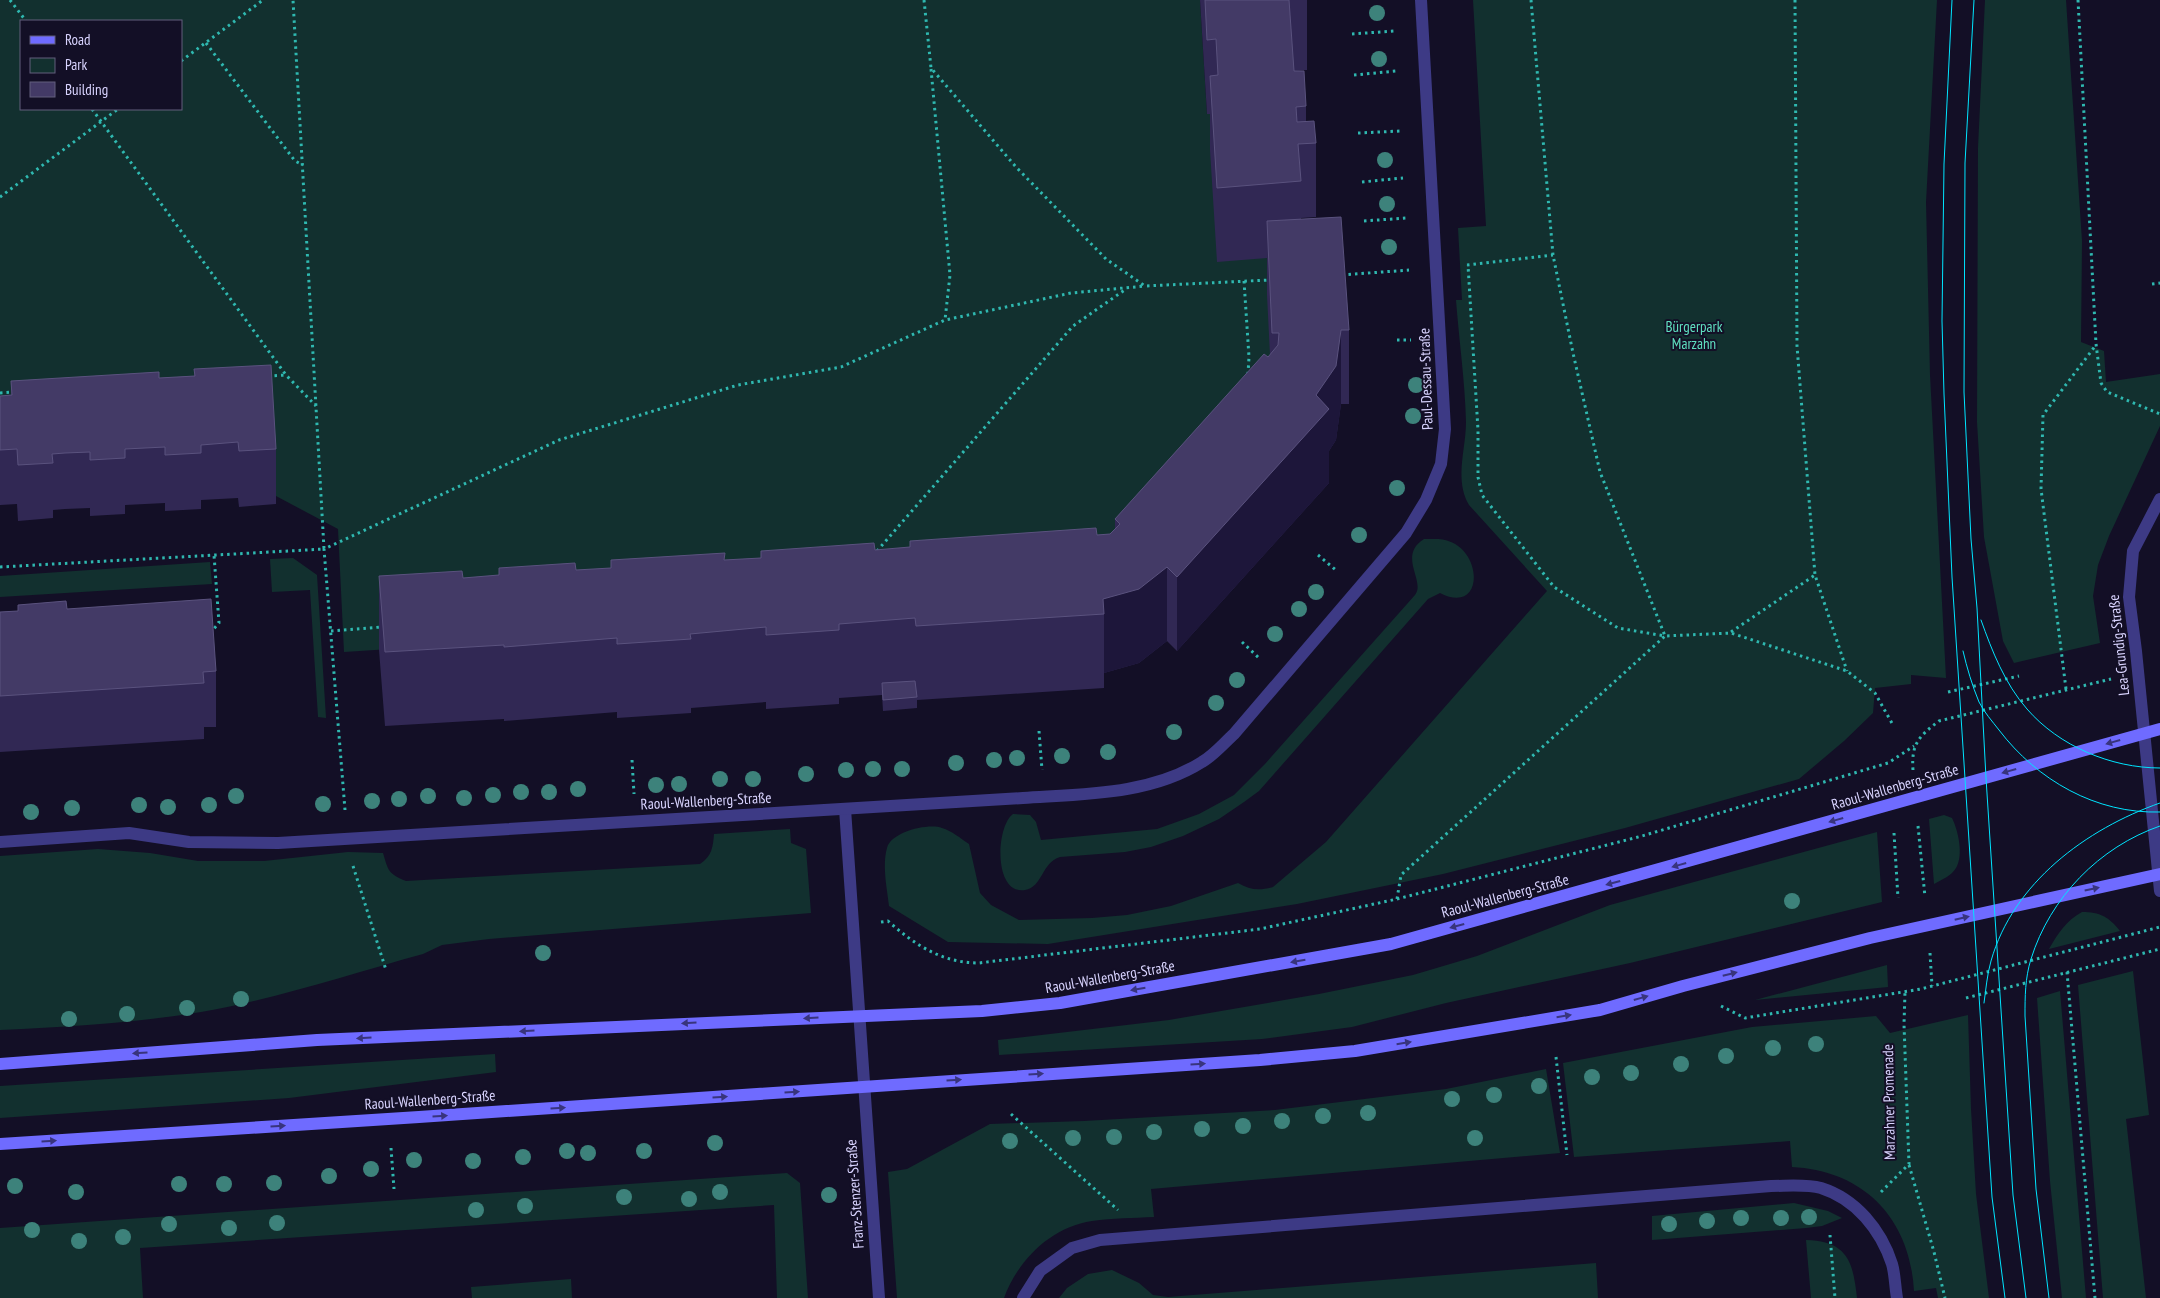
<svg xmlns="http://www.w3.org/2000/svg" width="2160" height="1298" viewBox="0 0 2160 1298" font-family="'PT Sans Narrow',sans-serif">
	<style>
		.green { fill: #12302f; fill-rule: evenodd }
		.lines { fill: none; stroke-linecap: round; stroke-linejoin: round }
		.path { stroke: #2fb8b0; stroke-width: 3; stroke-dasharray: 2.5 4; stroke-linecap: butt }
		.street { stroke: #3d3a85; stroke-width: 12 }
		.secondary { stroke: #6f6bff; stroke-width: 12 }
		.tram { stroke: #00e5ff; stroke-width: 1 }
		.tree { fill: #3d827b }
		.wall { fill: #312854 }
		.shaded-wall { fill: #1d163a }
		.building { fill: #433a66; stroke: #5a527e }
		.oneway { fill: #38347d }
		.labels { text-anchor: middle; stroke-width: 4; stroke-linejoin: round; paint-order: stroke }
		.park-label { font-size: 15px; fill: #5fe0c0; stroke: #130f26 }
		.street-label { font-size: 15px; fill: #d9d4ff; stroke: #130f26 }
	</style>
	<rect width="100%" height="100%" fill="#130f26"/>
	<g class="green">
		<path d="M0,0H1200L1207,114L1216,113L1301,255L1272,407L1116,593L910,615V621L875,624L874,618L344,652L338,529L276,496L0,451ZM21,21H181V109H21Z"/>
		<path d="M1473,0H1937L1926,202L1930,375L1946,678L1911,675V684L1875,688L1873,713L1844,741L1799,779L1625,828L1443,874L1297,904L1048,944L948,942L889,906C887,888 882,866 887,848C891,832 928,823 942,828C952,831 960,838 969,844L980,893L991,905L1019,920L1092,918L1127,915L1171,906L1238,883C1250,890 1259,891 1273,887L1326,842L1547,591L1469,505C1454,479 1466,450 1466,422C1465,382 1459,340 1456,300H1462L1458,228L1486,226Z"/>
		<polygon points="1985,0 2066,0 2082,241 2081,342 2104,351 2106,382 2160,374 2160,426 2109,536 2098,565 2093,596 2100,643 2014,663 2003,641 1984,537 1977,422 1978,148"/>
		<path d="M1424,539C1434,539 1443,538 1451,542C1484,556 1482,615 1440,593L1428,599L1259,791L1244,802L1219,819L1183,836L1151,847L1125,852L1060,857C1041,863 1043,887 1025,890C993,895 996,826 1013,814L1030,815L1036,822L1041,840L1157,829L1199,814L1234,795L1265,764L1415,595C1426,581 1397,556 1424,539Z"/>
		<polygon points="293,558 317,575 326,718 318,717 310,590 272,592 270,559"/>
		<polygon points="210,562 212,584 0,597 0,576"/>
		<path d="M1944,815L1952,818C1958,830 1964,855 1956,868C1951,876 1943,879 1934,884L1929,819Z"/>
		<path d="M790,829L791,843L806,849L811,913L489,939L442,945L423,954C350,974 276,999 201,1012C134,1023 68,1027 0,1030V856L98,849L150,853L198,861H264L348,852L383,853C388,870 388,874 406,881L700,864C712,856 713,847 714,834Z"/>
		<polygon points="1877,832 1882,902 1630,963 1446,1003 1352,1027 1262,1039 999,1055 998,1040 1169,1020 1319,994 1413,975 1477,956 1610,905"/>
		<path d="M2082,912C2100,912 2109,917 2120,931L2049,949C2058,933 2066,921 2082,912Z"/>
		<polygon points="1887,965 1888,987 1755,1000"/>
		<polygon points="2133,971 2149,1115 2126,1119 2146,1298 2103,1298 2078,985"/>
		<polygon points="2060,991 2086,1298 2062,1298 2050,1181 2037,998"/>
		<path d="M1968,1015L1971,1109L1976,1194L1989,1298H1938L1936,1288L1914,1291C1910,1219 1865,1171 1792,1167L1790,1141L1574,1157L1563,1063L1752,1027L1876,1016L1890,1033Z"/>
		<polygon points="495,1054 496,1072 289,1098 0,1118 0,1086"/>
		<path d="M1546,1069L1560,1153L1151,1189L1154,1217C1133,1218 1113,1218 1092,1221C1051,1227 1018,1260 1004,1298H897L888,1172L907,1169L990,1124L1084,1121L1275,1110L1446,1089Z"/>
		<polygon points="787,1173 800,1183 808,1298 777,1298 774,1205 140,1248 143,1298 0,1298 0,1228"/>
		<polygon points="1794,1203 1828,1211 1842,1218 1822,1226 1806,1228 1652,1240 1652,1216"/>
		<path d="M1806,1240C1847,1241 1853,1261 1857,1298H1811Z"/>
		<polygon points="1596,1263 1598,1298 1059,1298 1067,1288 1088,1274 1112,1270 1139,1283 1153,1295 1168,1297"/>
		<polygon points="571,1279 572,1298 472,1298 471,1287"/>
	</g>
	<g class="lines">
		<g class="path">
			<polyline points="10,0 26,21"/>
			<polyline points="924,0 931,68 1016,167 1106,259 1145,286 1269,280"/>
			<polyline points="1531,0 1553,255 1573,353 1600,472 1665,636 1731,633 1847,671 1875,693 1893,725"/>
			<polyline points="1795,0 1797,346 1815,575 1847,671"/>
			<polyline points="2078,0 2096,344 2101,383 2107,392 2160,414"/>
			<polyline points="1352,34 1394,31"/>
			<polyline points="206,43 295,161 303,165"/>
			<polyline points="181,61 263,0"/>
			<polyline points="931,69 950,275 945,320"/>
			<polyline points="1354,75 1396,71"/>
			<polyline points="92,109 286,375 316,406"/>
			<polyline points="1358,133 1400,131"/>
			<polyline points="1362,182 1403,178"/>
			<polyline points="0,197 118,109"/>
			<polyline points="1364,221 1406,218"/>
			<polyline points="1467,265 1553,255"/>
			<polyline points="1342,275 1409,270"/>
			<polyline points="1244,281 1249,357 1248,374"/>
			<polyline points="2152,284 2160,283"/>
			<polyline points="1397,340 1411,340"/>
			<polyline points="268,376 286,375"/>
			<polyline points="0,393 14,392"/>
			<polyline points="877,551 1073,326 1126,289"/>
			<polyline points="1318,555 1337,571"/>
			<polyline points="0,567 324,549 293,0"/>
			<polyline points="331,631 381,627"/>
			<polyline points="1731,632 1815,575"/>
			<polyline points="210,633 219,623 214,555"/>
			<polyline points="1242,642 1260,659"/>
			<polyline points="2066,689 2041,489 2043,415 2096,345"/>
			<polyline points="1948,692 2019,676"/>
			<polyline points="1039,731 1042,770"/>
			<polyline points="632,760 634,794"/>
			<path d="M1913,770C1911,744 1919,736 1939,721L2111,679"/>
			<polyline points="345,810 324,549 559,440 738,385 841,367 945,320 1071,293 1145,286"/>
			<polyline points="1918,826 1925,897"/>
			<polyline points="1894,833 1898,898"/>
			<polyline points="353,866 386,970"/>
			<polyline points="1397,899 1401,875 1665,636 1618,628 1554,587 1482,495 1478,477 1478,430 1468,265"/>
			<path d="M881,922L888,921C915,945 942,963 979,963L1260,929L1397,899L1642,836L1888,763L1914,746"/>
			<polyline points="1930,953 1932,986"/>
			<polyline points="2067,972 2095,1298"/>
			<polyline points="1966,998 2160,949"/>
			<polyline points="1721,1006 1745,1018 1921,989 2160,927"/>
			<polyline points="1556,1057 1567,1155"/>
			<polyline points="1011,1114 1118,1210"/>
			<polyline points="391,1148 394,1189"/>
			<polyline points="1909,1165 1934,1252 1945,1298"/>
			<polyline points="1881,1192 1909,1164 1904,1024 1905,992"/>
			<polyline points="1830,1235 1835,1298"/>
		</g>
		<g class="street">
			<polyline points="2160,499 2133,551 2129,597 2136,651 2160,891"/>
			<polyline points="845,809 879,1298"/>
			<path d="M0,842L129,833L189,842L278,843L1023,798C1083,794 1150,795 1202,762C1214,755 1224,743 1234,734L1406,533L1426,500L1441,464L1445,429L1421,0"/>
			<path d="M1023,1298L1040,1271L1072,1248L1100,1240L1771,1186C1787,1186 1806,1184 1821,1188C1856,1199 1881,1230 1892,1264C1895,1274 1895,1287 1897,1298"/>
		</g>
		<g class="secondary">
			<polyline points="0,1064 317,1040 982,1011 1060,1003 1391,944 2160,729"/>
			<polyline points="0,1144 419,1117 1260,1060 1355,1051 1600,1010 1683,986 1870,938 2160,874"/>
		</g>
		<g class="tram">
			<polyline points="1952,0 1944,164 1942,321 1944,394 1952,577 1992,1197 2005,1298"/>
			<polyline points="1974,0 1965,163 1964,392 1971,539 1977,608 1986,778 2013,1195 2026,1298"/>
			<path d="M1981,620C1992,651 2005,684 2027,709C2059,746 2111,768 2160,768"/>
			<path d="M1963,651C1967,668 1972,685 1979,702C1984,712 1992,721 1999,730C2037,780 2096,814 2160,812"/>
			<path d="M1984,1003C1986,989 1987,975 1991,961C2013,883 2086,829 2160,803"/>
			<path d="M2049,1298L2036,1189L2025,1016C2025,997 2025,978 2031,959C2050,898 2099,847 2160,826"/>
		</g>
	</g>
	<g class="tree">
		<circle cx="1377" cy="13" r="8"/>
		<circle cx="1379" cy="59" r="8"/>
		<circle cx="1385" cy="160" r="8"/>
		<circle cx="1387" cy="204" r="8"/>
		<circle cx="1389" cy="247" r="8"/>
		<circle cx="1416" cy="385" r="8"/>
		<circle cx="1413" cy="416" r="8"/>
		<circle cx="1397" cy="488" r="8"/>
		<circle cx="1359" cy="535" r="8"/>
		<circle cx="1316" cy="592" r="8"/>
		<circle cx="1299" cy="609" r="8"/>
		<circle cx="1275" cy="634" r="8"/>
		<circle cx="1237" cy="680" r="8"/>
		<circle cx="1216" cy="703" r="8"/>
		<circle cx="1174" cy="732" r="8"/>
		<circle cx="1108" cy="752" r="8"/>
		<circle cx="1062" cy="756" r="8"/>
		<circle cx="1017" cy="758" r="8"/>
		<circle cx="994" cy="760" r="8"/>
		<circle cx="956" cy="763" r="8"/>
		<circle cx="873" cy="769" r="8"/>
		<circle cx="902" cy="769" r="8"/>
		<circle cx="846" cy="770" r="8"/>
		<circle cx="806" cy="774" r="8"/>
		<circle cx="720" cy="779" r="8"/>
		<circle cx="753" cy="779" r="8"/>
		<circle cx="679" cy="784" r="8"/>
		<circle cx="656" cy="785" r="8"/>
		<circle cx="578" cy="789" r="8"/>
		<circle cx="521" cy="792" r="8"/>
		<circle cx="549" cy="792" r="8"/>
		<circle cx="493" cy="795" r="8"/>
		<circle cx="236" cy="796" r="8"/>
		<circle cx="428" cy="796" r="8"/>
		<circle cx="464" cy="798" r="8"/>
		<circle cx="399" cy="799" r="8"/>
		<circle cx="372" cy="801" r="8"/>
		<circle cx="323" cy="804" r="8"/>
		<circle cx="139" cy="805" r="8"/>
		<circle cx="209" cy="805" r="8"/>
		<circle cx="168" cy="807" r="8"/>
		<circle cx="72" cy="808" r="8"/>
		<circle cx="31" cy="812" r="8"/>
		<circle cx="1792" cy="901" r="8"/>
		<circle cx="543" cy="953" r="8"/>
		<circle cx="241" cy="999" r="8"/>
		<circle cx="187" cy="1008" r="8"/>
		<circle cx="127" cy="1014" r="8"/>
		<circle cx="69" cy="1019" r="8"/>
		<circle cx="1816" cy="1044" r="8"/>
		<circle cx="1773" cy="1048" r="8"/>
		<circle cx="1726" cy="1056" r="8"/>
		<circle cx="1681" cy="1064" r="8"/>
		<circle cx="1631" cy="1073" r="8"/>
		<circle cx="1592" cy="1077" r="8"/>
		<circle cx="1539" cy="1086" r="8"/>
		<circle cx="1494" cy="1095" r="8"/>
		<circle cx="1452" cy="1099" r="8"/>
		<circle cx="1368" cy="1113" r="8"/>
		<circle cx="1323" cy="1116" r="8"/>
		<circle cx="1282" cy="1121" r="8"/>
		<circle cx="1243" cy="1126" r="8"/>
		<circle cx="1202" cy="1129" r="8"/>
		<circle cx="1154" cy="1132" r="8"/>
		<circle cx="1114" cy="1137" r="8"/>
		<circle cx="1073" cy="1138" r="8"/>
		<circle cx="1475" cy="1138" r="8"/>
		<circle cx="1010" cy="1141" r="8"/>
		<circle cx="715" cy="1143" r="8"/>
		<circle cx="567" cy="1151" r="8"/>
		<circle cx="644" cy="1151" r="8"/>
		<circle cx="588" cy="1153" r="8"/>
		<circle cx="523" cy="1157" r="8"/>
		<circle cx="414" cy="1160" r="8"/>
		<circle cx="473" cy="1161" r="8"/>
		<circle cx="371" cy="1169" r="8"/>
		<circle cx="329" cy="1176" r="8"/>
		<circle cx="274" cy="1183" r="8"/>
		<circle cx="179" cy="1184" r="8"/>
		<circle cx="224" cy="1184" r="8"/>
		<circle cx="15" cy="1186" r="8"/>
		<circle cx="76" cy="1192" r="8"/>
		<circle cx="720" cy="1192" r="8"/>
		<circle cx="829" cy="1195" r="8"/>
		<circle cx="624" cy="1197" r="8"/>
		<circle cx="689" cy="1199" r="8"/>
		<circle cx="525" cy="1206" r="8"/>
		<circle cx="476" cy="1210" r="8"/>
		<circle cx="1809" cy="1217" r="8"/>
		<circle cx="1741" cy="1218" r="8"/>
		<circle cx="1781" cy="1218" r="8"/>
		<circle cx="1707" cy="1221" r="8"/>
		<circle cx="277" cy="1223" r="8"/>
		<circle cx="169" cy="1224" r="8"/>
		<circle cx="1669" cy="1224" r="8"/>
		<circle cx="229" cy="1228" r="8"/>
		<circle cx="32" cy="1230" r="8"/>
		<circle cx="123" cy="1237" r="8"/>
		<circle cx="79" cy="1241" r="8"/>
	</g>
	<g class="wall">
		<polygon points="1200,0 1307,0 1307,70 1294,71 1306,106 1306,122 1316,143 1316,217 1301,218 1301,219 1349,330 1349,404 1341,404 1336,440 1329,451 1329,483 1177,651 1167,641 1139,663 1104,673 1104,688 917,700 917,708 883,711 882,695 839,698 839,704 766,709 766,702 691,708 691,713 617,718 617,712 504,721 504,719 385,726 379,650 379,576 463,578 1110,534 1115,529 1115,519 1270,355 1267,295 1267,258 1217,262 1210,150 1210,114 1207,114"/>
		<polygon points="194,369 276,449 276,504 239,507 238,498 201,500 201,509 165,511 165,503 125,505 125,514 90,516 90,508 65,509 53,510 53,518 18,521 17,504 0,505 0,396 11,395 11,381 159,378 194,376"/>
		<polygon points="67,609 216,671 216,727 204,727 204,739 0,752 0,612"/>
	</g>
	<g class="shaded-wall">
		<polygon points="1341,330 1341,404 1336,440 1329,451 1329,483 1177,651 1177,577 1316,395"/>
		<polygon points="1167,567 1167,641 1139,663 1104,673 1104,614 1103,599"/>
	</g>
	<g class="building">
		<polygon points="1205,0 1289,0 1294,71 1304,71 1306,106 1296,107 1297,122 1314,121 1316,143 1298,144 1301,181 1217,188 1210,76 1218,75 1216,39 1207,40"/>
		<polygon points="1341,217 1349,330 1341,330 1336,366 1316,395 1329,409 1177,577 1167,567 1139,589 1103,599 1104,614 916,626 915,618 839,624 839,630 766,635 766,627 690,634 691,639 617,644 617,638 504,647 504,645 385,652 379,576 462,571 463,578 499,575 499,568 575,563 576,570 611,568 611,560 725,553 724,560 761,558 761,551 874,543 875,550 910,547 910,541 1096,528 1097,535 1110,534 1120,524 1115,519 1264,354 1268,357 1278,345 1279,333 1272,333 1267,221"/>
		<polygon points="271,365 276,449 239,451 238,442 201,445 201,453 165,455 165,447 125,449 125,458 90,460 90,452 65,453 52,454 53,463 18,465 17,449 0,450 0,396 12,395 11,381 159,372 159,378 195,376 194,369"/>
		<polygon points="211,599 216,671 203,672 204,683 0,696 0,612 18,611 18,605 66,601 67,609"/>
		<polygon points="915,681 917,697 883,700 882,683"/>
	</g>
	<defs><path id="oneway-solid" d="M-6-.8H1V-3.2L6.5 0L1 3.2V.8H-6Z" transform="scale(1.25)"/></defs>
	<g class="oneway">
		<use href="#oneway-solid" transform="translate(2113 742) rotate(164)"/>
		<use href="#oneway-solid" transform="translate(2009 771) rotate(164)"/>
		<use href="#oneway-solid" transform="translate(1836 820) rotate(164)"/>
		<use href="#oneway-solid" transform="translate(1679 865) rotate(164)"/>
		<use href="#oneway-solid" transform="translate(1613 883) rotate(165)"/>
		<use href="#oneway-solid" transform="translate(2092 889) rotate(-12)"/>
		<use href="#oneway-solid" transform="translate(1962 918) rotate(-13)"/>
		<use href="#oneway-solid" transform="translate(1457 926) rotate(165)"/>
		<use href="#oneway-solid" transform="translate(1298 961) rotate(170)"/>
		<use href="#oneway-solid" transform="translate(1730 974) rotate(-14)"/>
		<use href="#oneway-solid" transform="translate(1138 989) rotate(170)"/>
		<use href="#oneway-solid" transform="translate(1641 998) rotate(-16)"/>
		<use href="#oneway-solid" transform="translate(1564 1016) rotate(-9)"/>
		<use href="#oneway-solid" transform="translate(811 1018) rotate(177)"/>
		<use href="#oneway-solid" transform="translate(689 1023) rotate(177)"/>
		<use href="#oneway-solid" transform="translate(527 1031) rotate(177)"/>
		<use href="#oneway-solid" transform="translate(364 1038) rotate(177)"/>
		<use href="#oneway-solid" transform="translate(1404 1043) rotate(-9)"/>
		<use href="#oneway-solid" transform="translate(140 1053) rotate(176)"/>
		<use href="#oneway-solid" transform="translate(1198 1064) rotate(-4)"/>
		<use href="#oneway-solid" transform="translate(1036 1074) rotate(-4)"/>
		<use href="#oneway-solid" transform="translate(954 1080) rotate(-4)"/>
		<use href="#oneway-solid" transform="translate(792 1092) rotate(-4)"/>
		<use href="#oneway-solid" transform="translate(720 1097) rotate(-4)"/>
		<use href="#oneway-solid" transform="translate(558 1108) rotate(-4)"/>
		<use href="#oneway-solid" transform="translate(440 1116) rotate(-4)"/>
		<use href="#oneway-solid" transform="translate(278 1126) rotate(-4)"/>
		<use href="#oneway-solid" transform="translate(49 1141) rotate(-4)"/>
	</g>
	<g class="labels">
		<g class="park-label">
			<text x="1694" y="332">Bürgerpark<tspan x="1694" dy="17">Marzahn</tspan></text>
		</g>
		<g class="street-label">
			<text transform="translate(1426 379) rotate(-92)" y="5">Paul-Dessau-Straße</text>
			<text transform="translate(2119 645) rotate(-96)" y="5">Lea-Grundig-Straße</text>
			<text transform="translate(1895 787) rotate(-16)" y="5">Raoul-Wallenberg-Straße</text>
			<text transform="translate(706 801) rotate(-3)" y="5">Raoul-Wallenberg-Straße</text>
			<text transform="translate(1505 896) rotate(-15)" y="5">Raoul-Wallenberg-Straße</text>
			<text transform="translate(1110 977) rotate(-10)" y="5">Raoul-Wallenberg-Straße</text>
			<text transform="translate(430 1100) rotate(-4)" y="5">Raoul-Wallenberg-Straße</text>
			<text transform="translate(1889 1102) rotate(-91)" y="5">Marzahner Promenade</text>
			<text transform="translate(855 1194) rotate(-94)" y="5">Franz-Stenzer-Straße</text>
		</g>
	</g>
	<rect x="20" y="20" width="162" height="90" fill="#130f26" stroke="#625e7d"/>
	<rect x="30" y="36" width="25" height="8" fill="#6f6bff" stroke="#625e7d"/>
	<text x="65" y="45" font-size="15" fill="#d9d4ff">Road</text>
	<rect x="30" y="58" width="25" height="15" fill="#12302f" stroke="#625e7d"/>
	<text x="65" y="70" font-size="15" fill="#d9d4ff">Park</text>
	<rect x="30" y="82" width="25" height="15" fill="#433a66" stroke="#625e7d"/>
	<text x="65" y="95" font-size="15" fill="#d9d4ff">Building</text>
</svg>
